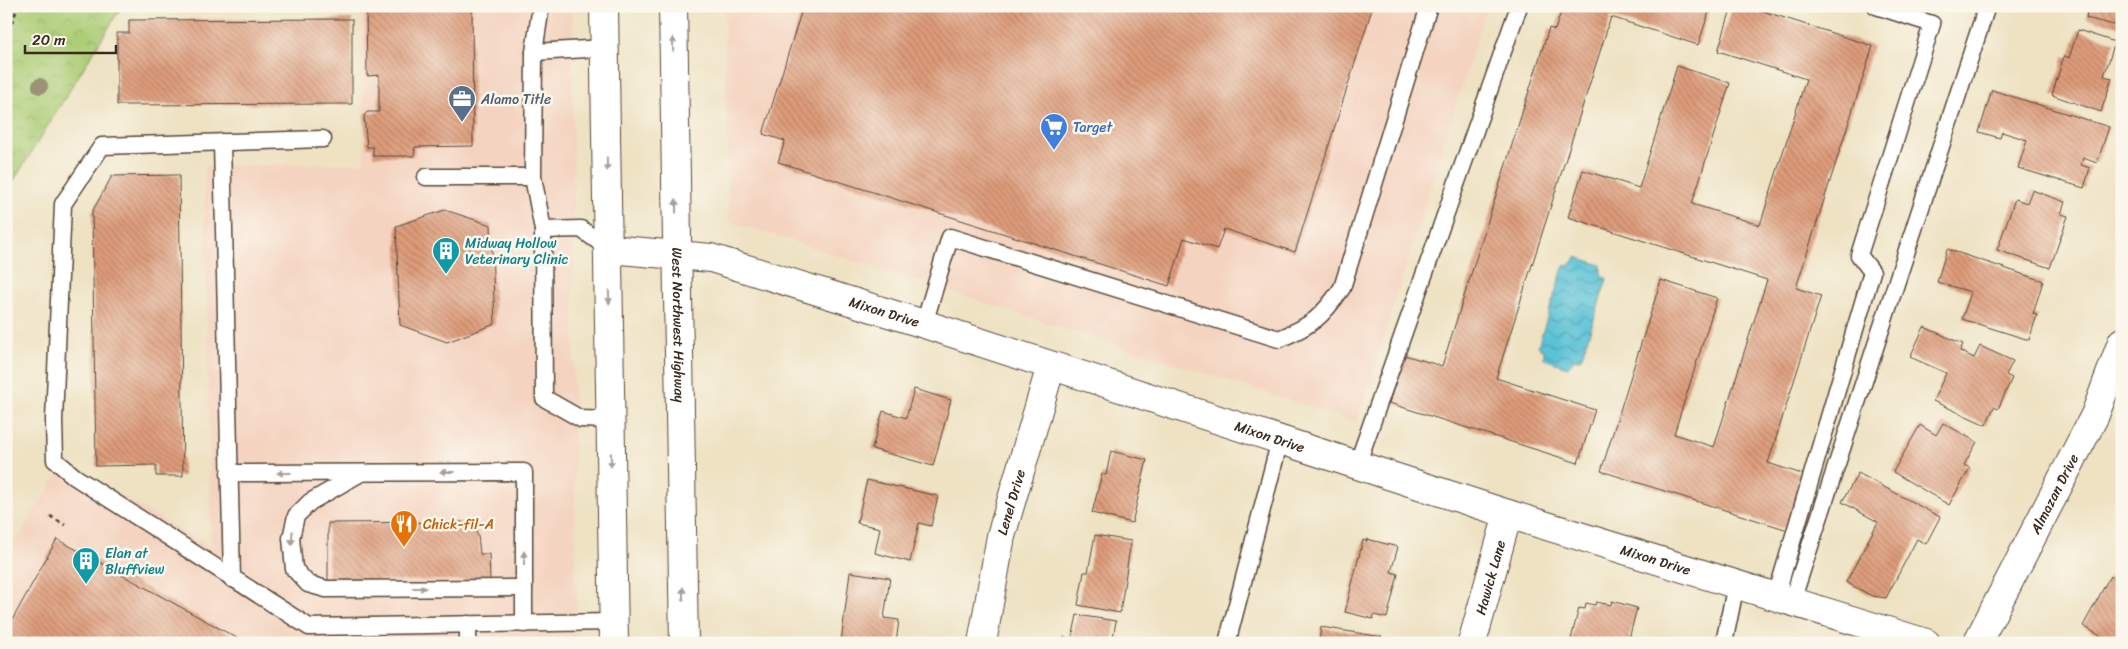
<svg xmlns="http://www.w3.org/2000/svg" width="2128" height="649" viewBox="0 0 2128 649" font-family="Sriracha,sans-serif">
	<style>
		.built { fill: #f4d3c0 }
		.park { fill: url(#park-crowns); stroke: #737b4a }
		.water { fill: url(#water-waves); stroke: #4a767a }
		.building { fill: url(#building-back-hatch) }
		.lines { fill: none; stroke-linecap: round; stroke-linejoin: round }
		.lane-casing { stroke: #564637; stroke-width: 19 }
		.street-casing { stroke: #564637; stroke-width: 30 }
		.primary-casing { stroke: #564637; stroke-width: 30 }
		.path { stroke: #564637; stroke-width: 3; stroke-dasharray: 4 4; stroke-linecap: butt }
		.lane { stroke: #fff; stroke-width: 16 }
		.street { stroke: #fff; stroke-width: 28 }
		.primary { stroke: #fff; stroke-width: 28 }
		.tree { fill: #9b9374 }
		.oneway { fill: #a79f9a }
		.labels { text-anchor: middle; stroke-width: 5; stroke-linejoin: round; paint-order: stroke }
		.service-label { font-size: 14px; fill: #4e5e75; stroke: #fbf7ec; text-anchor: start }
		.shop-label { font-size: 14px; fill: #366cbe; stroke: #fbf7ec; text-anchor: start }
		.culture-label { font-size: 14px; fill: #0d838f; stroke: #fbf7ec; text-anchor: start }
		.street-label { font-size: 14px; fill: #3b2a1e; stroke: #fbf7ec }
		.food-label { font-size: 14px; fill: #c56008; stroke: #fbf7ec; text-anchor: start }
	</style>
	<defs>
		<pattern id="park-crowns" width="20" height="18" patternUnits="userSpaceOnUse" patternTransform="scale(1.25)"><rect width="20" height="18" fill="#abcc75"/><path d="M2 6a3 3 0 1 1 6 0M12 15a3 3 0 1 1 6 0" fill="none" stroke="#94af65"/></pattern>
		<pattern id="water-waves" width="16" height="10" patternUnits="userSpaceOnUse" patternTransform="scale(1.25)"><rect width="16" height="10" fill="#5ac2d7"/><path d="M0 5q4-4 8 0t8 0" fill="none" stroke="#4c9eae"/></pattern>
		<pattern id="building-back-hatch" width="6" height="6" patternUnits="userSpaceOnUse" patternTransform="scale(1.25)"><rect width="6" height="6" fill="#de9c7b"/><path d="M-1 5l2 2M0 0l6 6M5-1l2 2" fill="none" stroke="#b57f64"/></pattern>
	</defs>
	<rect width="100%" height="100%" fill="#fbf7ec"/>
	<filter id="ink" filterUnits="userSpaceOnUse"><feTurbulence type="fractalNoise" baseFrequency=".02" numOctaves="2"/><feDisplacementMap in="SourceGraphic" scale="10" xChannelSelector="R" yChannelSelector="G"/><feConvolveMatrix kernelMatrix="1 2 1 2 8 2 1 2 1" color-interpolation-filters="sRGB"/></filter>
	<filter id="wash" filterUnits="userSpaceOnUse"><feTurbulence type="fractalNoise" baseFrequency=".0096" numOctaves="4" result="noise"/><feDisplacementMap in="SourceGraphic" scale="20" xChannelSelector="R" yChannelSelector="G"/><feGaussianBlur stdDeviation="1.12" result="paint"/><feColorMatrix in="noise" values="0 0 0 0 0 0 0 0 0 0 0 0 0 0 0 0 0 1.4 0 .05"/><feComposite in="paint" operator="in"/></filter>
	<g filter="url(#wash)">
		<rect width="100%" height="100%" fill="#eee2c3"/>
		<g class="built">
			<polygon points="362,6 573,6 574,444 577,643 6,643 6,557 65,463 211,548 204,166 364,163"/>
			<polygon points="724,6 1487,6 1357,422 729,221"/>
		</g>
		<polygon class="park" points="6,6 122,6 6,193"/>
		<polygon class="water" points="1576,257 1601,265 1601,275 1607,279 1581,359 1574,359 1568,367 1544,359 1544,351 1538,346 1564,265 1572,264"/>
		<g id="blocks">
			<g class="building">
				<polygon points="366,6 472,6 473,146 415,147 414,156 373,156 373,147 367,147 364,116 367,112 379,112 379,75 367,76"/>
				<polygon points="803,6 1373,6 1295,252 1224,229 1217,249 1184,238 1169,286 778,162 785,141 763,134"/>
				<polygon points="1563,6 1711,6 1698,45 1611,17 1496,378 1595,410 1578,463 1389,403 1404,355 1442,366 1549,28 1555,30"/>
				<polygon points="1732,6 1747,6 1873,46 1796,288 1821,296 1768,463 1805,475 1788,530 1601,471 1661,280 1717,298 1674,434 1714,447 1767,280 1568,217 1583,170 1639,188 1677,66 1730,83 1692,204 1760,225 1806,79 1718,51"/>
				<polygon points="2088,6 2122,6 2122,27 2086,18"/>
				<polygon points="352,19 352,104 117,105 117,33 129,33 129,20"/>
				<polygon points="2078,30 2115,42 2104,76 2112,78 2101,112 2052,95 2064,56 2069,58"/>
				<polygon points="1992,90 2109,127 2097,163 2083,158 2081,165 2090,168 2084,188 2018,168 2027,140 2002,132 2000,138 1979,132"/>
				<polygon points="179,175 183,476 156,476 156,465 96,466 92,212 112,176"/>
				<polygon points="2032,190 2065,202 2061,214 2068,216 2050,268 1997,250 2015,199 2027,203"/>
				<polygon points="445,210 491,225 495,324 447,342 400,325 396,226"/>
				<polygon points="1947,249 2043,281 2033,314 2037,315 2029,340 1962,319 1971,292 1937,282"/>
				<polygon points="1924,327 1963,344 1960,351 1974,358 1980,346 2013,361 2006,375 2012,378 1998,409 1994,407 1986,425 1933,401 1946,373 1910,357"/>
				<polygon points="914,389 951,400 933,466 872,449 883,411 906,418"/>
				<polygon points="1943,423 1977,442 1964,465 1970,468 1949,505 1893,472 1920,425 1936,435"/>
				<polygon points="1111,451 1147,460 1132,523 1092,513 1102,474 1106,475"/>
				<polygon points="1858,473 1940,517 1926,544 1917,539 1886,598 1872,596 1846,582 1878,522 1842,502"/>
				<polygon points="867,480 938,496 931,526 919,523 910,562 875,553 880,528 857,523"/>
				<polygon points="461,522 474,529 478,535 480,554 489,554 490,580 328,581 328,523"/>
				<polygon points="1095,535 1131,541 1120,613 1078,605 1084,572 1088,572"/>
				<polygon points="57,539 246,643 6,643 6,631"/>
				<polygon points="1367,539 1398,547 1391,572 1398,574 1387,618 1374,615 1373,619 1345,612 1363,540 1367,541"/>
				<polygon points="850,572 890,578 884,618 899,620 896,643 841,642"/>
				<polygon points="2110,576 2122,583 2120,643 2113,643 2083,626"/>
				<polygon points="1612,601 1637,608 1629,639 1641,643 1570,643 1579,608 1585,609 1586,603 1595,605 1596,602 1611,605"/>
				<polygon points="1077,615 1116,621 1112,643 1063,643 1064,637 1072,639"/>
				<polygon points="1321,627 1382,637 1381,643 1319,643"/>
			</g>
		</g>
	</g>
	<g filter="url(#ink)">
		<use href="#blocks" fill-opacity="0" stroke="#564637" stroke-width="1"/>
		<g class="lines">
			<defs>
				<g id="lane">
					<polyline points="541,6 534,52 533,177 543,230 544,398 581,419 611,420"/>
					<polyline points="534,52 605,48"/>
					<polyline points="323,139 102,146 63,204 54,420 55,460 75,477 309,627 614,622"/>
					<polyline points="222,142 232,579"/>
					<polyline points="426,177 533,177"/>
					<polyline points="543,230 581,229 609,249"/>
					<path d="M924,324L950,237L1279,339C1313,325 1322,317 1342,288L1429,6"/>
					<polyline points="1357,465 1519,6"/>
					<polyline points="229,473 524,472 524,624"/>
					<polyline points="359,474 310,502 296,516 291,538 294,569 308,584 326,589 524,588"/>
					<polyline points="1776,596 1872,272 1859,255 1932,24 1876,6"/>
					<polyline points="1792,601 1985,12 1985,6"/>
					<polyline points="468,624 468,643"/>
					<polyline points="1227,643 1280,440"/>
					<polyline points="1724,643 1736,584"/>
				</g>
				<g id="street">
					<path id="s1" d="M609,249L711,258L924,324L1508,514L1926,643"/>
					<path id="s2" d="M982,643L1001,536L1051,366"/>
					<path id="s3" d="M1472,643L1508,514"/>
					<path id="s4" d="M1977,643L2095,415L2122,342"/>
				</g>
				<g id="primary">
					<polyline points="604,6 614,643"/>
					<path id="s5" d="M673,6L684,643"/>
				</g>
			</defs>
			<use href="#lane" class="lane-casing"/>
			<use href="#street" class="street-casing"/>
			<use href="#primary" class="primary-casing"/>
			<g class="path">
				<polyline points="6,38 18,6"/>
				<polyline points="50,516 65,525"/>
			</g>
			<use href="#lane" class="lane"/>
			<use href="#street" class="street"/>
			<use href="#primary" class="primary"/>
		</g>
		<circle class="tree" cx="40" cy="86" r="8"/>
		<defs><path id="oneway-solid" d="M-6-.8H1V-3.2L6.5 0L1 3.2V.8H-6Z" transform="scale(1.25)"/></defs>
		<g class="oneway">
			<use href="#oneway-solid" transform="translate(673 44) rotate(-91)"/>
			<use href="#oneway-solid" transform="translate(607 164) rotate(89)"/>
			<use href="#oneway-solid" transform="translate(676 206) rotate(-91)"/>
			<use href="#oneway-solid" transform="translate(609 297) rotate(89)"/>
			<use href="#oneway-solid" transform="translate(611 460) rotate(89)"/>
			<use href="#oneway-solid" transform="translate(447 472) rotate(180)"/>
			<use href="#oneway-solid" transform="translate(284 473) rotate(180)"/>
			<use href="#oneway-solid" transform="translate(292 538) rotate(94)"/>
			<use href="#oneway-solid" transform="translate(524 558) rotate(-90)"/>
			<use href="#oneway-solid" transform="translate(419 588)"/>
			<use href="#oneway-solid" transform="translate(683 594) rotate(-91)"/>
		</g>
	</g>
	<defs>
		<symbol id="office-pin" viewBox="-11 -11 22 30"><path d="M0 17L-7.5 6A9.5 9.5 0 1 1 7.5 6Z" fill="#5c6f8a" stroke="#fbf7ec"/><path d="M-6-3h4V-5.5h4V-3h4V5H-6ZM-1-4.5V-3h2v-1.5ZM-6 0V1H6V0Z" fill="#fff"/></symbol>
		<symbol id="supermarket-pin" viewBox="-11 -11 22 30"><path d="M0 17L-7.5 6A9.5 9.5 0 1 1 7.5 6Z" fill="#3f7fe0" stroke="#fbf7ec"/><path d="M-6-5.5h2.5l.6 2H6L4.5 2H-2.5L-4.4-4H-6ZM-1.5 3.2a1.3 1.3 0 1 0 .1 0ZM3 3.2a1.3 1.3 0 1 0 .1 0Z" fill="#fff"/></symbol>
		<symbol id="building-pin" viewBox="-11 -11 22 30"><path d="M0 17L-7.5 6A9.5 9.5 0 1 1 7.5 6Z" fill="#0f9aa8" stroke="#fbf7ec"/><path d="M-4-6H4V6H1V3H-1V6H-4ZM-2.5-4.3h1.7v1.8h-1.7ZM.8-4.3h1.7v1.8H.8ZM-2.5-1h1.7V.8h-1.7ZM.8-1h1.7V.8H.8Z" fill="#fff"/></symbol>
		<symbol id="restaurant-pin" viewBox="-11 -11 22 30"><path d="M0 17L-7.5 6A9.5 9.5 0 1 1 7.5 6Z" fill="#e8710a" stroke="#fbf7ec"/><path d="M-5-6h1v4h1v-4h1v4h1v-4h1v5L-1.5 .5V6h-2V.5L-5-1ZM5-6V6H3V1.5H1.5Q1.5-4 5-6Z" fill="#fff"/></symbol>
	</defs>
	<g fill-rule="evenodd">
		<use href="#office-pin" x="446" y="83" width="32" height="43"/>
		<use href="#supermarket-pin" x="1038" y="111" width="32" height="43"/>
		<use href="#building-pin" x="430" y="235" width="32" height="43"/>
		<use href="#restaurant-pin" x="388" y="508" width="32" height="43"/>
		<use href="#building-pin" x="70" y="545" width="32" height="43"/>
	</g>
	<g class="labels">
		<g class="service-label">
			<text x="481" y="104">Alamo Title</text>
		</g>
		<g class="shop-label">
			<text x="1073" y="132">Target</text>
		</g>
		<g class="culture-label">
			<text x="465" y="248">Midway Hollow<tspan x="465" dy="16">Veterinary Clinic</tspan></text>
			<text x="105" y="558">Elan at<tspan x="105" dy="16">Bluffview</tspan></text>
		</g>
		<g class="street-label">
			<text dy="5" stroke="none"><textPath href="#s1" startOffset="284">Mixon Drive</textPath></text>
			<text dy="5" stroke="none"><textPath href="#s5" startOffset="319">West Northwest Highway</textPath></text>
			<text dy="5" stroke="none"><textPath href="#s1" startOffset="689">Mixon Drive</textPath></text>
			<text dy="5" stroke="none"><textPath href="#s4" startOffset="168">Almazan Drive</textPath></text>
			<text dy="5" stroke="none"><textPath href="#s2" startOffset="144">Lenel Drive</textPath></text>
			<text dy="5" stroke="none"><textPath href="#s1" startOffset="1094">Mixon Drive</textPath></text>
			<text dy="5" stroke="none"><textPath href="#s3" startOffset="68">Hawick Lane</textPath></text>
		</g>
		<g class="food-label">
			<text x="423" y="529">Chick-fil-A</text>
		</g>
	</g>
	<rect width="2128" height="649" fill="none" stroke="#fbf7ec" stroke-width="25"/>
	<path d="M25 45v8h91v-8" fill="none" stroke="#3b2a1e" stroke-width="2.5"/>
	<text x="32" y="45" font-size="15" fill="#3b2a1e" stroke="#fbf7ec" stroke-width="4" paint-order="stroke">20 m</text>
</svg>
